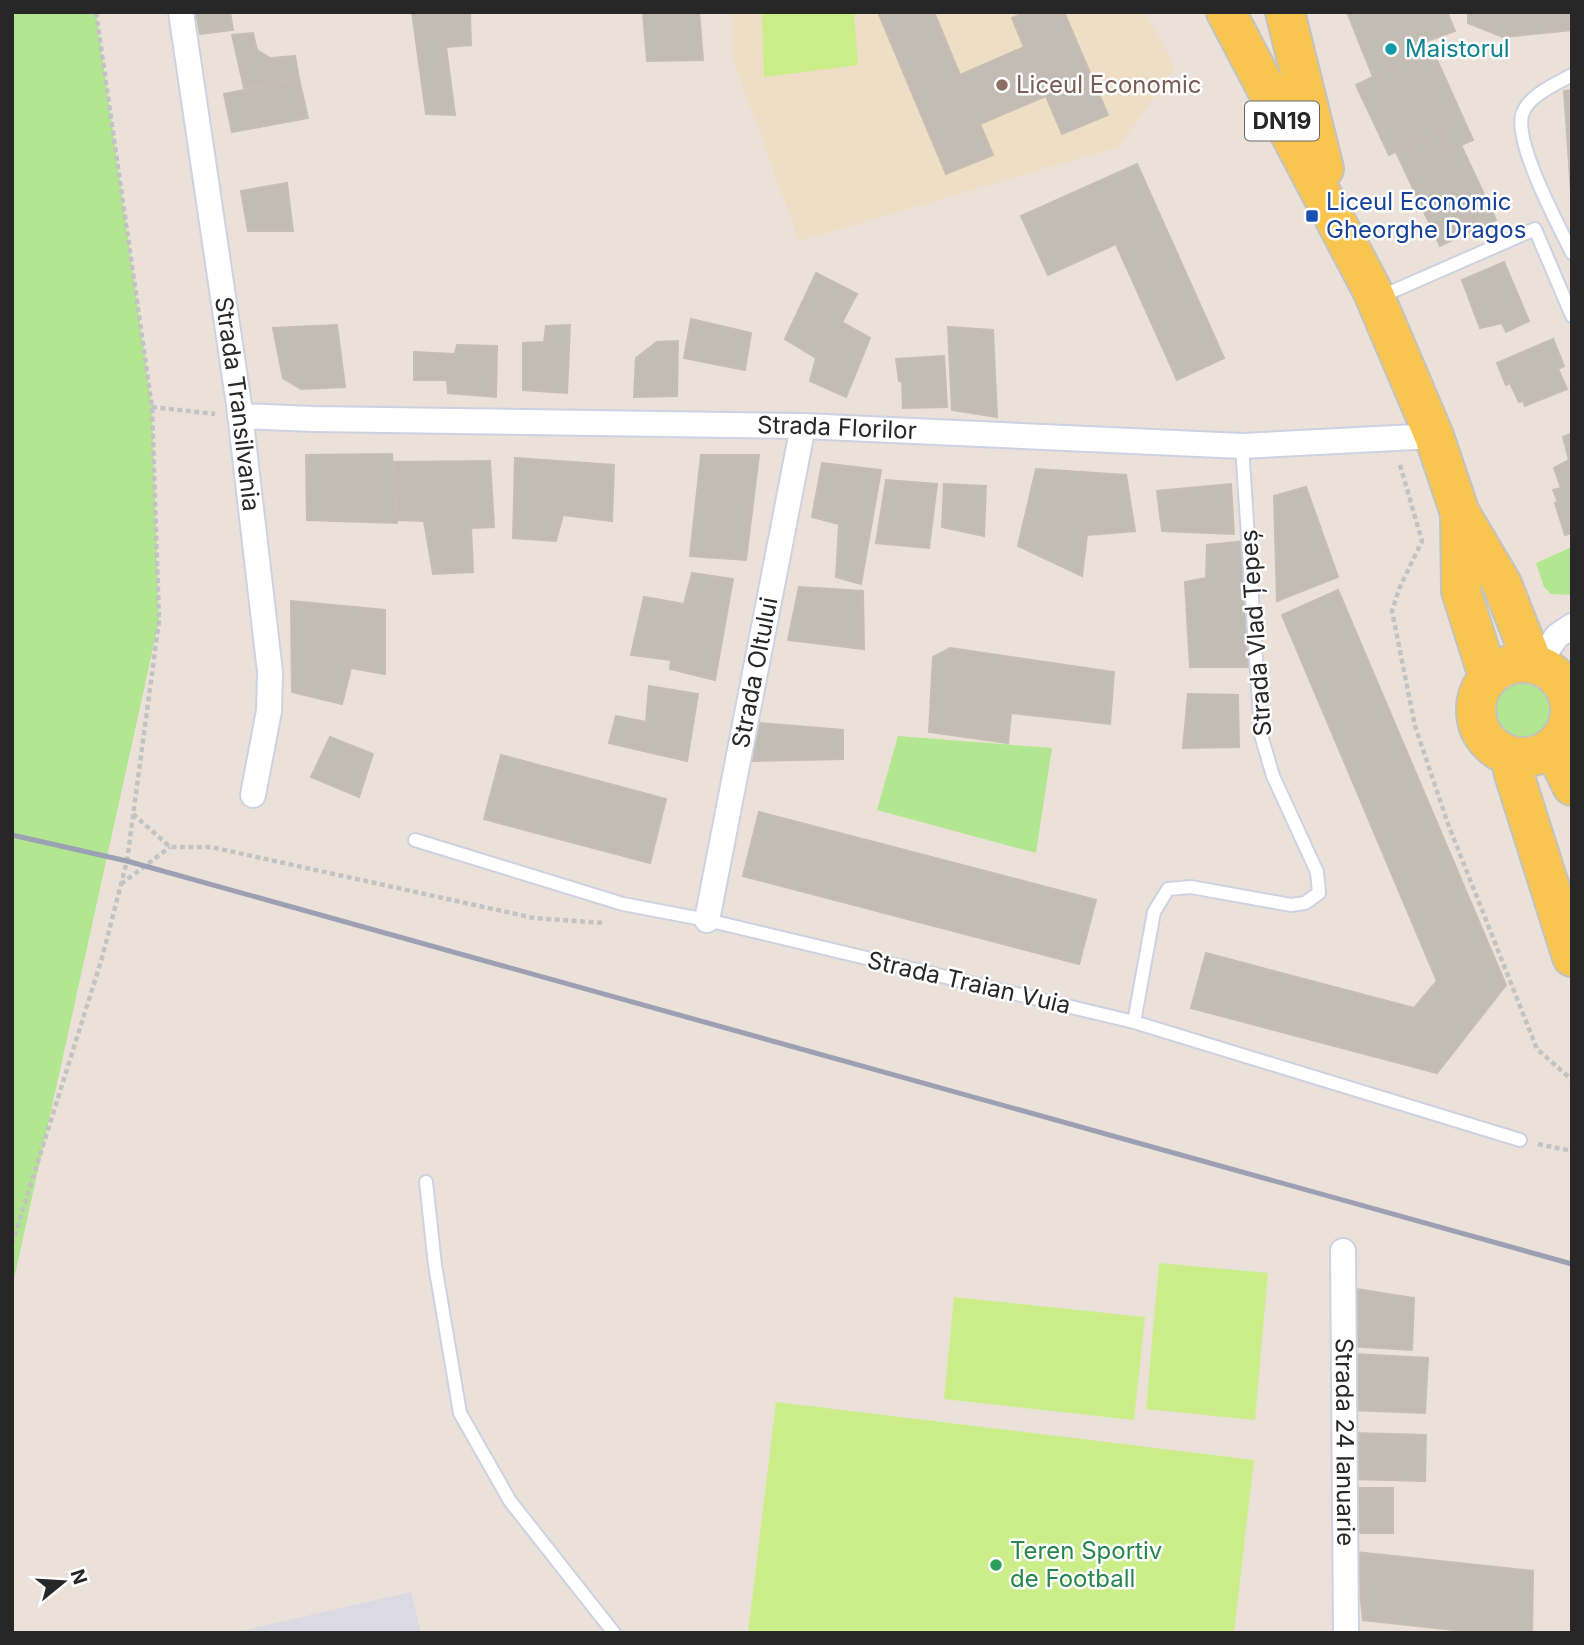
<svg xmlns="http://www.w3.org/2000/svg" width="1584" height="1645" viewBox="0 0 1584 1645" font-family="Inter,sans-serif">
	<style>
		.industrial { fill: #dbd9e3 }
		.education { fill: #eedec5 }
		.green { fill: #b3e690 }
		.pitch { fill: #cbee8b }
		.building { fill: #c2bcb4; stroke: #c6beb2; stroke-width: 2 }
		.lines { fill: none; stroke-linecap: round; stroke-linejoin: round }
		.service-casing { stroke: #cdd2e2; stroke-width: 16 }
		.minor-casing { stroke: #cdd2e2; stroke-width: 28 }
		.primary-casing { stroke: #c3c3c3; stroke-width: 42 }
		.path { stroke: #c3c3c3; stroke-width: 4.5; stroke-dasharray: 5 3.5; stroke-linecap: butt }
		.service { stroke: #fff; stroke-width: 12 }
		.minor { stroke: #fff; stroke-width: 24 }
		.primary { stroke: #f8c650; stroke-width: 38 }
		.rail { stroke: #9ba0b3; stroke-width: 5 }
		.culture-dot { fill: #0f9aa8; stroke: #fff; stroke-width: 2.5 }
		.education-dot { fill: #8d6e63; stroke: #fff; stroke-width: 2.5 }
		.transit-dot { fill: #1a4fb4; stroke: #fff; stroke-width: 2.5 }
		.leisure-dot { fill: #2e9e5b; stroke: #fff; stroke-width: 2.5 }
		.labels { text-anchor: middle; stroke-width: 5; stroke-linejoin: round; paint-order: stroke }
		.shield { fill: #fff; stroke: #686868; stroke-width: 2 }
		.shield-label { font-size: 23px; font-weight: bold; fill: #272727 }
		.culture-label { font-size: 24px; fill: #0d838f; stroke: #fff; text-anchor: start }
		.education-label { font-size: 24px; fill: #785e54; stroke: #fff; text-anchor: start }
		.transit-label { font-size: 24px; fill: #164399; stroke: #fff; text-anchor: start }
		.street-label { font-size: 24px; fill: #272727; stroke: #fff }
		.leisure-label { font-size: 24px; fill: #27864d; stroke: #fff; text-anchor: start }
	</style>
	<rect width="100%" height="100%" fill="#ebe1d8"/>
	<polygon class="industrial" points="411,1592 421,1633 232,1633"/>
	<polygon class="education" points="732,12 1145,12 1175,67 1119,147 799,241 732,56"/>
	<g class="green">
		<polygon points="12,12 96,12 152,407 159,621 12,1288"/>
		<polygon points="1572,547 1572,595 1551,594 1544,587 1536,563"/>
		<circle cx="1523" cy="709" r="37"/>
		<polygon points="898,736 1052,748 1036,853 877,810"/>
	</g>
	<g class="pitch">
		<polygon points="762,12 854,12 858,65 764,77"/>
		<polygon points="1159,1263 1268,1273 1255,1420 1146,1409"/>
		<polygon points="954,1297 1145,1317 1134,1420 944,1399"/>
		<polygon points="776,1402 1254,1460 1234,1633 748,1633"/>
	</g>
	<g class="building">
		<polygon points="196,12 230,12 233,30 200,34"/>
		<polygon points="412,12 470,13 471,45 446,47 455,115 426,114"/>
		<polygon points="643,12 699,12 703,60 647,61"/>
		<polygon points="878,12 934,12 960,75 1024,47 1012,18 1026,12 1064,12 1108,115 1062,134 1046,96 980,124 993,155 946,174"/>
		<polygon points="1347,12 1447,12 1455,31 1419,44 1423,53 1373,77"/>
		<polygon points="1468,12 1572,12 1572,30 1503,37 1468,23"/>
		<polygon points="253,33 257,50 270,58 295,56 299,79 244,88 232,35"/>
		<polygon points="1432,49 1473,140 1448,151 1439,132 1389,155 1356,85"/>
		<polygon points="299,79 308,118 232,132 224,94"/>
		<polygon points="1572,90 1572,208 1564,91"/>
		<polygon points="1439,132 1448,151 1461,145 1496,220 1440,246 1396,152"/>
		<polygon points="1137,164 1224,358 1177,380 1116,244 1048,275 1021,216"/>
		<polygon points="287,183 293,231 248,231 241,191"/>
		<polygon points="1504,262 1529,321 1506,332 1502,323 1480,328 1462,280"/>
		<polygon points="816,273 857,294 842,322 870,338 846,397 810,381 816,358 785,339"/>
		<polygon points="691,319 751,333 745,370 684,358"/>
		<polygon points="337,325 345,387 301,389 283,378 273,328"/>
		<polygon points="570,325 567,393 523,390 523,343 544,342 546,326"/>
		<polygon points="948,327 993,330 997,417 952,410"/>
		<polygon points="1553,339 1564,366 1558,369 1567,389 1525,406 1523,401 1519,402 1510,383 1506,385 1497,363"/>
		<polygon points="678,341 677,396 634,397 636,358 657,342"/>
		<polygon points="457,345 497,346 496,397 448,393 447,380 414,380 414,352 455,354"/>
		<polygon points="944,356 947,407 903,408 902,382 899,381 896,359"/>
		<polygon points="1572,433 1572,533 1565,535 1555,503 1558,502 1553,490 1561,488 1554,468 1569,460 1563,437"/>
		<polygon points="392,454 397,523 307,520 306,455"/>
		<polygon points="701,455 759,455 746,560 690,556"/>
		<polygon points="515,458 614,465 612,521 563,515 556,541 513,538"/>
		<polygon points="490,461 494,527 471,528 473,572 433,574 424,521 397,520 393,462"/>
		<polygon points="822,463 881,470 861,584 836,577 839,524 812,517"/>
		<polygon points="1036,469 1126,475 1135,531 1087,535 1082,576 1018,546"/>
		<polygon points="886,480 937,484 929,548 876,543"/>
		<polygon points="944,484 986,486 984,536 942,527"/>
		<polygon points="1231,484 1234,534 1162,531 1157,491"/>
		<polygon points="1306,487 1338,577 1277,601 1274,496"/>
		<polygon points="1246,541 1253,667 1190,667 1185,582 1206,578 1207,545"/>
		<polygon points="692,573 733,579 715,680 670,669 671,660 631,655 644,597 684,604"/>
		<polygon points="799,587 863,591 864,649 788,640"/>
		<polygon points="1338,590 1506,985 1437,1073 1191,1008 1206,953 1414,1008 1437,981 1282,615"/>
		<polygon points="291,601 385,610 385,674 351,668 342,704 292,692"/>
		<polygon points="950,648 1114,672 1110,724 1011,713 1008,743 929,732 933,657"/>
		<polygon points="649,686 698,694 687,761 609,743 616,716 646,722"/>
		<polygon points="1188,694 1238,695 1239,747 1183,748"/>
		<polygon points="759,723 843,730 843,759 751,761"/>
		<polygon points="330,737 373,754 359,797 311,777"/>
		<polygon points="501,755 666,799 650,863 484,819"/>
		<polygon points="759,812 1096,900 1079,964 743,876"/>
		<polygon points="1350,1288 1414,1298 1412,1350 1348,1346"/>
		<polygon points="1353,1354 1428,1358 1425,1413 1350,1410"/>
		<polygon points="1352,1433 1426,1435 1425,1481 1351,1479"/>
		<rect x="1352" y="1488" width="41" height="45"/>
		<polygon points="1356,1552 1533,1571 1532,1633 1481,1633 1363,1620"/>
	</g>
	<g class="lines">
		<defs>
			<g id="service">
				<path d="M1572,75C1556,84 1527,96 1522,115C1515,145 1558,224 1572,253"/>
				<polyline points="1379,291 1391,292 1535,229 1572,316"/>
				<polyline points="415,840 623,904 707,920 1134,1022 1520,1140"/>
				<polyline points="1134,1022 1154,912 1168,889 1191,887 1291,905 1305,903 1319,893 1317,872 1273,776 1261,735 1242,446"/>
				<polyline points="426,1182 435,1265 460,1413 510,1501 614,1633"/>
			</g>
			<g id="minor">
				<path id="s1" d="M181,12L239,405L270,672L269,711L253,795"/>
				<path id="s2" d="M240,416L313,419L803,426L1242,446L1434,436"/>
				<polyline points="1537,665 1557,636 1572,626"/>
				<polyline points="1567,693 1572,687"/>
				<path id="s3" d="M707,920L803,426"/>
				<path id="s4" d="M1343,1251L1346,1633"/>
			</g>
			<g id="primary">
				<polyline points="1226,12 1372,290 1434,436 1460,513 1502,584 1533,663"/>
				<polyline points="1285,12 1324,169"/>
				<polyline points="1460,515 1461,591 1488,676"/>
				<circle cx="1523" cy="710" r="47"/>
				<polyline points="1553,747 1572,786"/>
				<polyline points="1510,756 1514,774 1572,957"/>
			</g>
		</defs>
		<use href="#service" class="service-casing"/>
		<use href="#minor" class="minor-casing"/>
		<use href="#primary" class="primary-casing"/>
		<g class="path">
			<polyline points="152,407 215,414"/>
			<polyline points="1400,465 1422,541 1399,589 1392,611 1415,726 1448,824 1537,1049 1572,1080"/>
			<polyline points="133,814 170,847 211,847 534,918 604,923"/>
			<polyline points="121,884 170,847"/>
			<polyline points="1538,1144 1572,1151"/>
			<polyline points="12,1244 102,958 127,861 159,621 152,407 96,12"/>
		</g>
		<use href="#service" class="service"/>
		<use href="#minor" class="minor"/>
		<use href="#primary" class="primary"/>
		<polyline class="rail" points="12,835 127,861 1572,1264"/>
	</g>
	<circle class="culture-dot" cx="1391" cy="49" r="7"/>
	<circle class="education-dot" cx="1002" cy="85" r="7"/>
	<rect class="transit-dot" x="1305" y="209" width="14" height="14" rx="3.5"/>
	<circle class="leisure-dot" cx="996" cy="1565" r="7"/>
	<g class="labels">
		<rect class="shield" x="1245" y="101.5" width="74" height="39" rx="5"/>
		<g class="shield-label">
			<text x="1282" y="129">DN19</text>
		</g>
		<g class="culture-label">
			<text x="1405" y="57">Maistorul</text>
		</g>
		<g class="education-label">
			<text x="1016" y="93">Liceul Economic</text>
		</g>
		<g class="transit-label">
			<text x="1326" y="210">Liceul Economic<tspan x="1326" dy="28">Gheorghe Dragos</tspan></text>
		</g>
		<g class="street-label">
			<text dy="8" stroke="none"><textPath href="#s1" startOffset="396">Strada Transilvania</textPath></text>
			<text dy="8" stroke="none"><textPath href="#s2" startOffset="597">Strada Florilor</textPath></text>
			<text transform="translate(1256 633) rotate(-94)" y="8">Strada Vlad Țepeș</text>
			<text dy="8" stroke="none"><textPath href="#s3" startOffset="252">Strada Oltului</textPath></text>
			<text transform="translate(969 983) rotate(13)" y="8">Strada Traian Vuia</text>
			<text dy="8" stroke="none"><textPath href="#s4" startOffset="191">Strada 24 Ianuarie</textPath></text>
		</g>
		<g class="leisure-label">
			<text x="1010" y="1559">Teren Sportiv<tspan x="1010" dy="28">de Football</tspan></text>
		</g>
	</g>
	<rect width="1584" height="1645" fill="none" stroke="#272727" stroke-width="28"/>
	<g transform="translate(63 1582) rotate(72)" stroke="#ffffff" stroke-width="5" paint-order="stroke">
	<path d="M0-5L12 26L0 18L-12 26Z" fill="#272727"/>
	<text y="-10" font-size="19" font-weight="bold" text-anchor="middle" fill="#272727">N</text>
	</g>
</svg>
